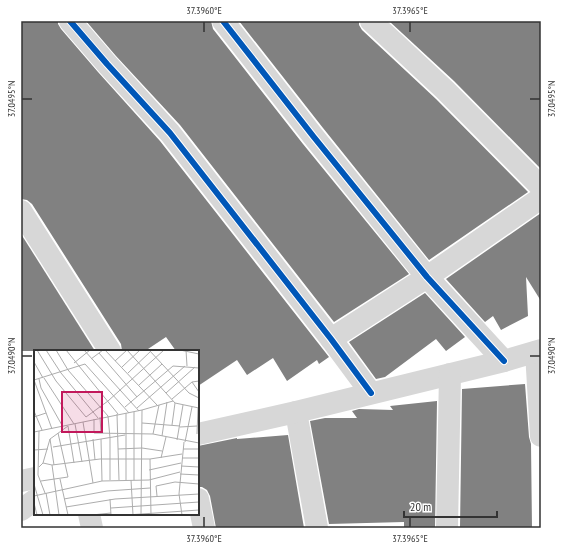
<svg xmlns="http://www.w3.org/2000/svg" width="562" height="549" viewBox="0 0 562 549" font-family="'PT Sans Narrow',sans-serif">
	<style>
		.building { fill: #818181 }
		.lines { fill: none; stroke-linecap: round; stroke-linejoin: round }
		.street { stroke: #d7d7d7; stroke-width: 22 }
		.cycleway-casing { stroke: #fff; stroke-width: 8 }
		.cycleway { stroke: #0057b8; stroke-width: 6 }
		.ticks { fill: none; stroke: #333; stroke-width: 1.5 }
		.inset-road { fill: none; stroke: #adadad; stroke-width: 1 }
		.view { fill: #c2185b; fill-opacity: 0.15; stroke: #c2185b; stroke-width: 2 }
		.inset-edge { fill: none; stroke: #333; stroke-width: 2 }
		.neatline { fill: none; stroke: #333; stroke-width: 1.5 }
		.ticks-label { font-size: 10px; text-anchor: middle; fill: #333 }
	</style>
	<rect width="100%" height="100%" fill="#fff"/>
	<g class="building">
		<polygon points="21,21 58,21 58,24 61,29 98,72 160,141 329,357 319,364 317,360 287,381 273,358 247,375 237,360 198,386 198,351 176,351 166,337 145,351 122,351 121,344 32,204 27,200 21,199"/>
		<polygon points="86,21 211,21 213,29 303,144 409,274 334,322 180,125 116,56"/>
		<polygon points="239,21 359,21 359,25 362,30 436,99 528,192 429,260 323,128"/>
		<polygon points="389,21 541,21 541,169 454,81"/>
		<polygon points="541,213 541,301 526,277 528,316 501,330 493,316 485,322 446,279"/>
		<polygon points="21,234 95,351 21,351"/>
		<polygon points="425,293 465,337 446,351 436,339 385,377 376,379 349,342"/>
		<polygon points="525,384 529,437 531,444 532,528 460,528 462,389"/>
		<polygon points="437,401 435,528 404,528 404,522 329,524 310,421 325,418 357,418 352,411 359,409 393,410 390,406"/>
		<polygon points="288,435 304,528 216,528 210,496 207,490 202,487 199,487 198,480 198,446 237,438 237,439"/>
	</g>
	<g class="lines">
		<g class="street">
			<polyline points="70,21 107,64 170,133 331,339 371,393"/>
			<polyline points="223,21 313,136 427,277 504,361"/>
			<polyline points="371,21 445,90 541,187"/>
			<polyline points="21,211 110,351"/>
			<polyline points="331,339 427,277 541,198"/>
			<polyline points="536,352 541,436"/>
			<polyline points="296,412 317,528"/>
			<polyline points="198,434 296,412 504,361 541,350"/>
			<polyline points="21,481 35,478"/>
			<polyline points="198,499 204,528"/>
			<polyline points="21,510 35,500"/>
			<polyline points="89,514 92,528"/>
			<polyline points="447,528 450,374"/>
		</g>
		<defs>
			<g id="cycleway">
				<polyline points="70,21 107,64 170,133 331,339 371,393"/>
				<polyline points="223,21 313,136 427,277 504,361"/>
			</g>
		</defs>
		<use href="#cycleway" class="cycleway-casing"/>
		<use href="#cycleway" class="cycleway"/>
	</g>
	<path class="ticks" d="M204,22V32M410,22V32M22,99H32M530,99H540M22,356H32M530,356H540M204,517V527M410,517V527"/>
	<g transform="translate(34 350)">
		<rect width="165" height="165" fill="#fff"/>
		<path class="inset-road" d="M3,0L22,31L52,67M12,0L27,23L64,68M22,0L34,20M32,0L84,64M50,0L105,61M71,0L123,55M93,0L141,53L165,58M115,0L155,43L165,48M146,0L165,4M152,0L153,16M65,3L103,47M57,9L69,0M81,11L93,0M0,12L9,28M40,13L56,0M88,17L106,0M34,20L74,66L76,88M94,23L118,0M10,28L40,74M5,29L7,38L29,77M0,30L51,14L95,63M0,30L18,79M158,32L165,42M105,35L128,14M132,43L161,17M138,49L158,32L165,31M91,57L139,16L165,18M103,58L151,16M0,61L8,80M83,64L85,130M0,67L12,63M52,67L74,51L130,0M66,67L67,83M49,72L59,133M108,73L146,76M41,74L48,112M138,75L141,53M146,77L163,76M5,81L4,125L11,143M0,82L108,60L139,51M60,83L119,84L165,93M60,83V69M119,84L125,55M163,84L164,58M128,86L133,52M16,89L20,115M59,89L61,110M67,89L68,131M143,90L149,55M151,92L158,57M19,97L91,85M84,99L108,98L128,101M149,99H165M0,100L14,99M127,108L132,87M148,108H165M116,109L117,165M9,113L18,115L66,109H116L148,104M18,115L25,165M147,116L165,117M5,117L9,113L16,89L34,76L40,113M115,120L147,113M146,124L165,125M26,129L34,165M76,130V88M92,130V63M97,130L99,165M100,130V62M7,131L34,127L24,83M0,134L9,165M12,143L16,165M0,146L68,131L115,130L146,122M123,146L122,136L141,132L165,134M30,149L73,141L116,138M76,149L77,165M0,153L3,165M32,157L81,149L165,144M77,158L165,152M58,165L77,163M93,165L165,160M107,165L108,60M148,165L145,144L150,92"/>
		<path class="view" d="M28,42H68V82H28Z"/>
		<rect width="165" height="165" class="inset-edge"/>
	</g>
	<rect width="562" height="549" fill="none" stroke="#ffffff" stroke-width="44"/>
	<path d="M404 511v6h93v-6" fill="none" stroke="#333333" stroke-width="2"/>
	<text x="410" y="511" font-size="12" fill="#333333" stroke="#ffffff" stroke-width="3" paint-order="stroke">20 m</text>
	<rect x="22" y="22" width="518" height="505" class="neatline"/>
	<g class="ticks-label">
		<text x="204" y="14">37.3960°E</text>
		<text x="410" y="14">37.3965°E</text>
		<text transform="translate(11 99) rotate(-90)" y="4">37.0495°N</text>
		<text transform="translate(551 99) rotate(-90)" y="4">37.0495°N</text>
		<text transform="translate(11 356) rotate(-90)" y="4">37.0490°N</text>
		<text transform="translate(551 356) rotate(-90)" y="4">37.0490°N</text>
		<text x="204" y="542">37.3960°E</text>
		<text x="410" y="542">37.3965°E</text>
	</g>
</svg>
